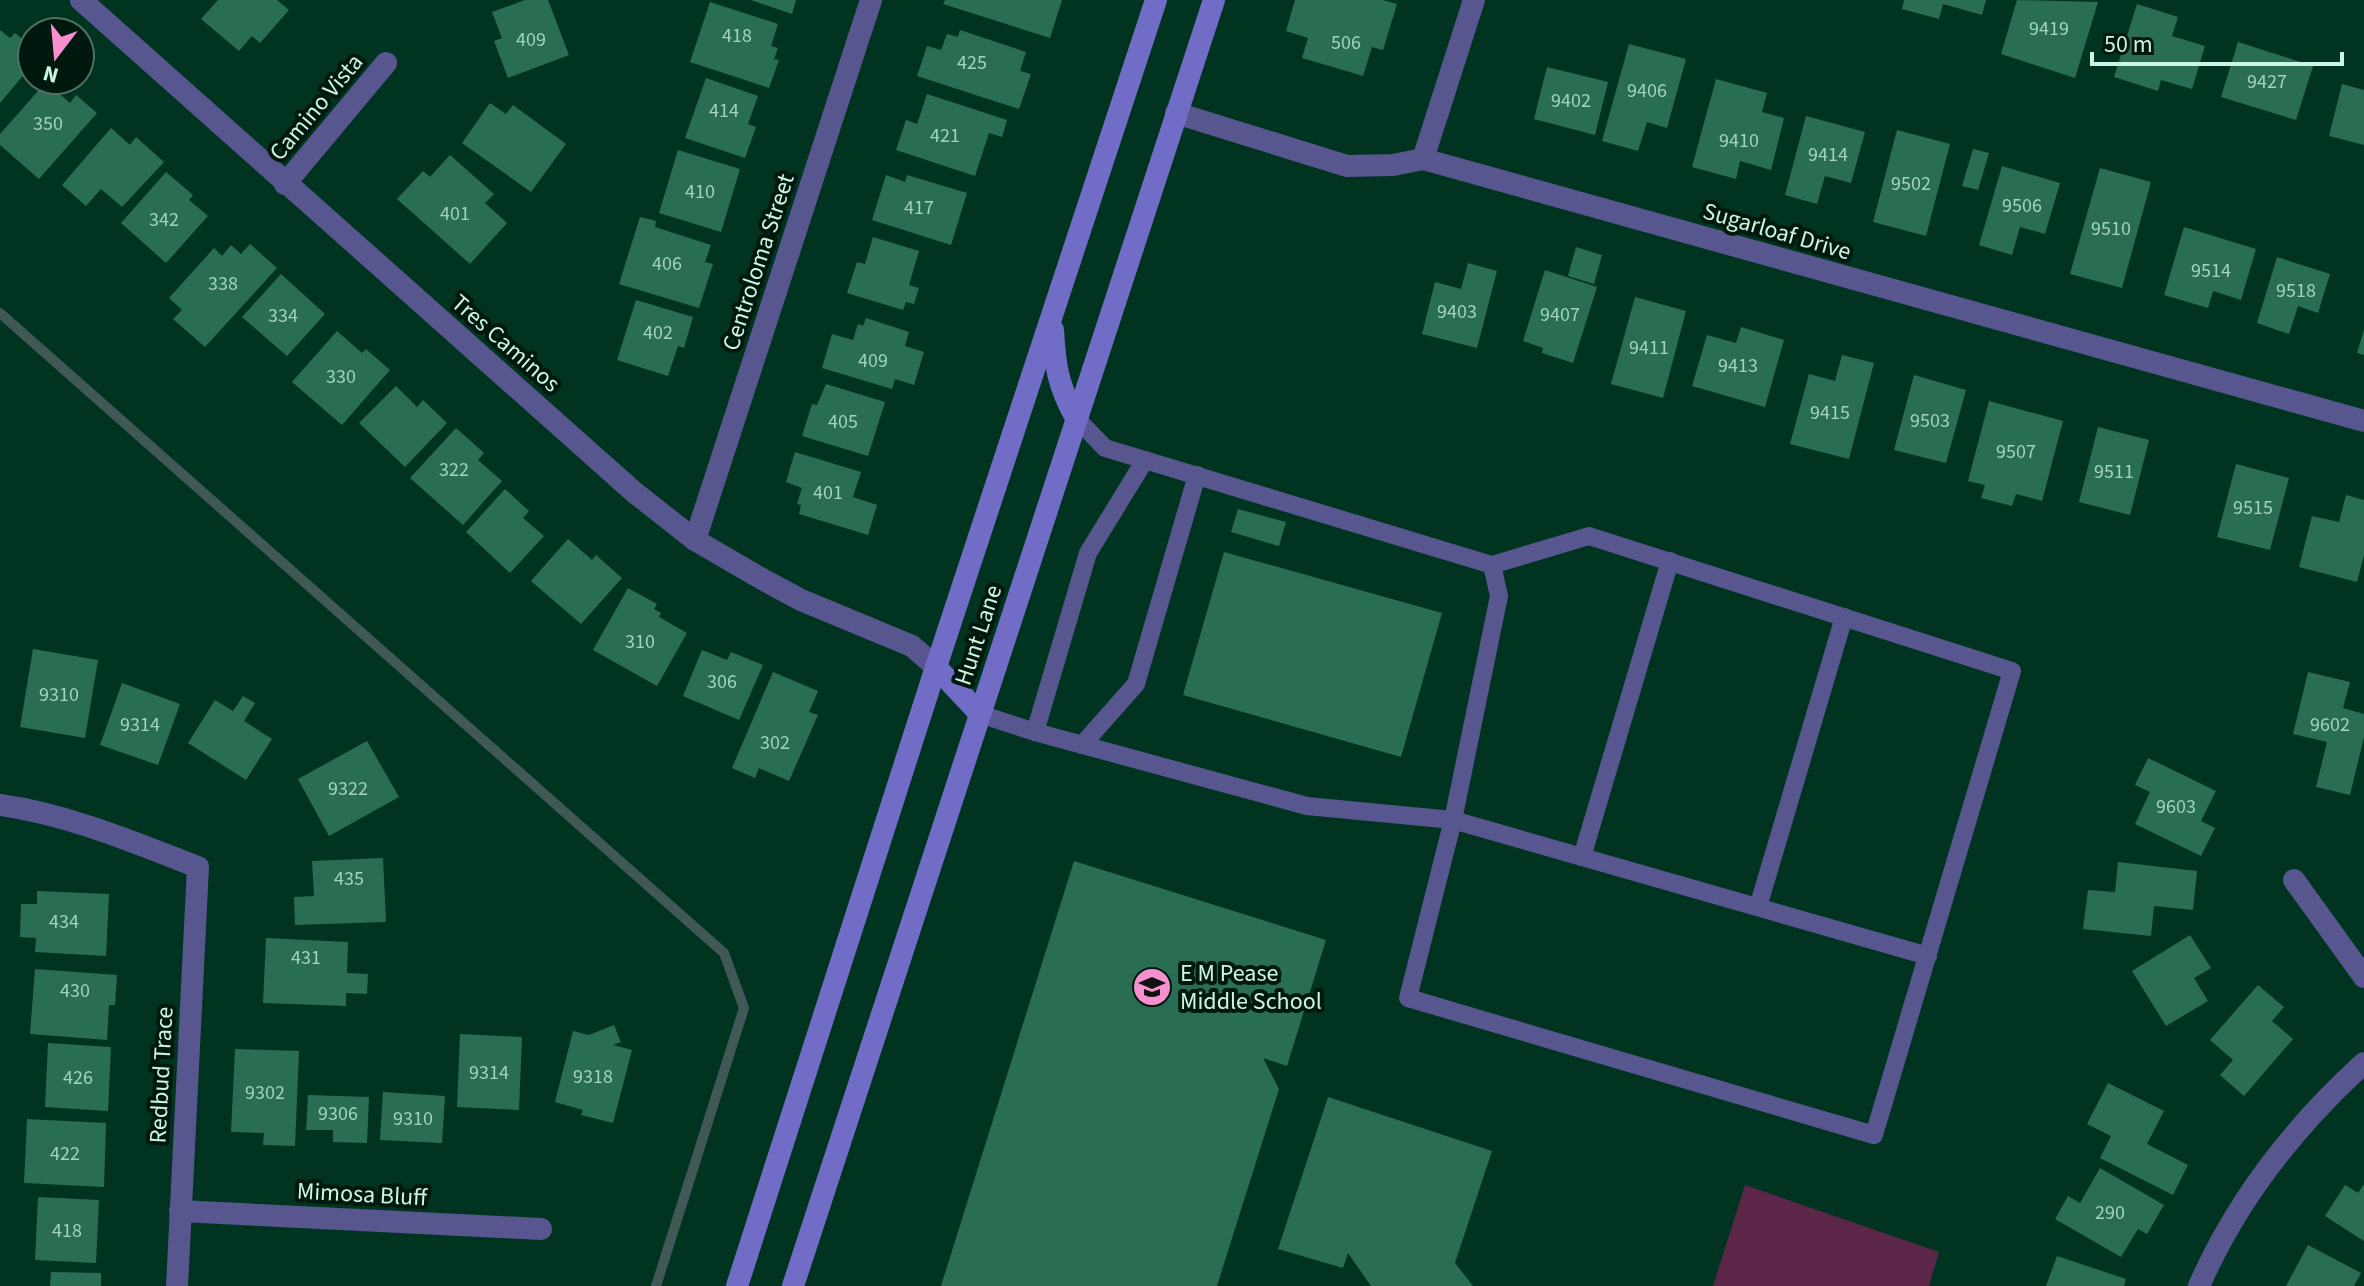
<svg xmlns="http://www.w3.org/2000/svg" width="2364" height="1286" viewBox="0 0 2364 1286" font-family="'Source Sans 3',sans-serif">
	<style>
		.green { fill: #5b2648 }
		.lines { fill: none; stroke-linecap: round; stroke-linejoin: round }
		.stream { stroke: #405856; stroke-width: 10 }
		.building { fill: #296e52 }
		.service { stroke: #57568e; stroke-width: 18 }
		.minor { stroke: #57568e; stroke-width: 22 }
		.secondary { stroke: #716dc7; stroke-width: 22 }
		.labels { text-anchor: middle; stroke-width: 8; stroke-linejoin: round; paint-order: stroke }
		.number-label { font-size: 20px; fill: #a2d4bd }
		.street-label { font-size: 24px; fill: #cbf6e1; stroke: #00180d }
		.poi-label { font-size: 24px; fill: #cbf6e1; stroke: #00180d; text-anchor: start }
	</style>
	<rect width="100%" height="100%" fill="#003421"/>
	<polygon class="green" points="1745,1185 1939,1252 1929,1286 1713,1286"/>
	<g class="lines">
		<polyline class="stream" points="0,313 724,953 744,1008 656,1286"/>
	</g>
	<g class="building">
		<polygon points="218,0 277,0 289,10 260,43 252,36 239,51 201,19"/>
		<polygon points="525,0 548,0 569,55 508,78 494,41 502,38 492,12"/>
		<polygon points="751,0 796,0 792,14"/>
		<polygon points="945,0 1062,0 1050,38 943,4"/>
		<polygon points="1295,0 1383,0 1397,4 1383,50 1372,47 1363,76 1302,58 1308,38 1286,31"/>
		<polygon points="1904,0 1986,0 1982,15 1943,4 1939,19 1902,9"/>
		<polygon points="2017,0 2098,2 2075,78 2001,54"/>
		<polygon points="710,2 778,24 771,46 778,48 774,59 779,60 769,88 690,62"/>
		<polygon points="2137,4 2178,17 2172,36 2205,46 2192,89 2161,80 2158,91 2114,77"/>
		<polygon points="0,30 10,38 15,33 32,47 32,65 0,103"/>
		<polygon points="960,30 1026,52 1020,71 1031,74 1019,109 917,76 927,46 941,50 947,34 958,37"/>
		<polygon points="2238,42 2313,66 2296,120 2221,97"/>
		<polygon points="1629,44 1686,59 1667,128 1647,122 1638,151 1602,141"/>
		<polygon points="1547,67 1608,82 1595,135 1534,119"/>
		<polygon points="706,78 758,96 748,124 756,127 745,158 685,138"/>
		<polygon points="1716,79 1767,93 1762,112 1784,118 1771,170 1740,161 1736,179 1692,167"/>
		<polygon points="46,82 70,103 76,95 97,113 39,179 0,145 0,134"/>
		<polygon points="2342,84 2364,90 2364,145 2329,136"/>
		<polygon points="927,94 1007,120 1002,137 989,133 975,176 896,150 906,120 917,124"/>
		<polygon points="490,103 506,114 513,105 566,144 531,192 462,143"/>
		<polygon points="1806,116 1865,132 1851,183 1825,176 1817,204 1785,195"/>
		<polygon points="111,128 130,145 136,137 164,162 122,207 101,189 86,206 62,185"/>
		<polygon points="1897,130 1950,144 1926,236 1873,222"/>
		<polygon points="1973,149 1989,153 1978,190 1962,186"/>
		<polygon points="678,150 740,169 721,232 659,213"/>
		<polygon points="450,155 494,194 485,203 507,223 470,264 397,199 423,171 430,177"/>
		<polygon points="2002,166 2060,183 2045,234 2020,227 2012,255 1979,245"/>
		<polygon points="2100,168 2151,182 2122,288 2070,274"/>
		<polygon points="166,172 193,195 189,200 208,216 166,263 121,223"/>
		<polygon points="886,175 905,182 907,175 967,193 951,245 872,220"/>
		<polygon points="640,217 656,221 655,227 711,245 705,262 713,264 699,308 619,284"/>
		<polygon points="2184,227 2256,249 2241,300 2213,291 2208,308 2164,295"/>
		<polygon points="873,237 919,251 909,285 919,288 914,304 906,302 903,310 847,293 857,262 865,264"/>
		<polygon points="250,244 277,268 205,347 173,319 182,310 169,298 214,248 222,256 231,245 241,254"/>
		<polygon points="1576,247 1602,255 1594,284 1568,276"/>
		<polygon points="2277,257 2330,274 2318,313 2298,306 2289,334 2257,323"/>
		<polygon points="1468,263 1497,271 1477,348 1422,334 1435,282 1461,289"/>
		<polygon points="1545,270 1597,287 1573,363 1542,353 1543,348 1523,341"/>
		<polygon points="281,274 325,314 287,356 242,317"/>
		<polygon points="1635,297 1686,311 1663,398 1611,384"/>
		<polygon points="636,300 693,317 684,348 678,346 668,376 617,360"/>
		<polygon points="866,318 909,332 905,346 924,352 914,385 895,379 892,389 822,368 832,334 853,340 858,324 863,326"/>
		<polygon points="1741,327 1784,340 1765,407 1692,386 1707,335 1736,343"/>
		<polygon points="2364,330 2364,355 2357,353"/>
		<polygon points="337,331 362,353 366,349 390,370 342,425 292,382"/>
		<polygon points="1842,355 1874,363 1849,459 1790,444 1809,374 1835,381"/>
		<polygon points="1914,375 1966,390 1946,463 1894,450"/>
		<polygon points="826,384 885,402 868,456 802,436 812,404 817,405"/>
		<polygon points="396,386 417,407 423,400 447,423 405,467 359,423"/>
		<polygon points="1989,401 2063,421 2042,501 2016,494 2012,506 1981,498 1985,485 1968,481"/>
		<polygon points="2098,427 2149,440 2130,515 2079,502"/>
		<polygon points="456,428 484,453 478,460 502,481 463,525 410,478"/>
		<polygon points="795,452 861,472 853,497 877,505 868,535 799,514 801,505 797,504 802,488 786,482"/>
		<polygon points="2236,464 2289,478 2270,550 2217,537"/>
		<polygon points="505,489 529,511 523,518 544,536 510,573 466,532"/>
		<polygon points="2346,495 2364,500 2364,555 2357,582 2299,567 2312,516 2339,522"/>
		<polygon points="1238,509 1286,522 1279,546 1231,532"/>
		<polygon points="568,539 592,560 596,555 622,578 581,624 531,581"/>
		<polygon points="1224,552 1442,613 1401,757 1183,695"/>
		<polygon points="628,588 657,604 654,609 661,613 659,617 687,633 657,686 593,650"/>
		<polygon points="33,649 98,660 85,738 20,727"/>
		<polygon points="702,650 727,660 731,652 763,665 739,720 683,696"/>
		<polygon points="773,672 818,691 809,712 818,715 789,781 759,768 755,778 732,768"/>
		<polygon points="2308,672 2350,682 2343,708 2364,714 2364,737 2350,795 2316,787 2327,742 2293,734"/>
		<polygon points="122,683 180,704 158,765 100,745"/>
		<polygon points="243,696 255,703 244,721 272,739 246,780 188,743 215,700 233,711"/>
		<polygon points="367,741 399,797 329,836 298,779"/>
		<polygon points="2148,758 2216,791 2201,821 2215,828 2201,856 2135,824 2150,792 2135,785"/>
		<polygon points="383,858 386,922 295,925 294,897 314,896 312,861"/>
		<polygon points="1074,861 1326,940 1287,1066 1263,1058 1279,1089 1217,1286 941,1286"/>
		<polygon points="2118,862 2197,871 2193,910 2154,906 2151,936 2083,929 2088,890 2115,892"/>
		<polygon points="37,891 109,894 106,956 35,952 36,938 20,937 21,904 37,904"/>
		<polygon points="2190,935 2211,968 2194,978 2208,1001 2166,1026 2132,971"/>
		<polygon points="266,938 348,942 347,973 368,974 367,994 346,993 346,1006 263,1003"/>
		<polygon points="35,969 117,975 115,1005 109,1005 107,1040 30,1034"/>
		<polygon points="2258,985 2284,1007 2272,1021 2293,1039 2244,1096 2220,1075 2233,1060 2210,1040"/>
		<polygon points="614,1025 621,1042 613,1045 632,1050 613,1123 581,1115 583,1110 555,1102 573,1031 589,1035"/>
		<polygon points="460,1034 522,1037 519,1110 457,1107"/>
		<polygon points="48,1043 111,1047 108,1111 45,1107"/>
		<polygon points="235,1049 299,1051 295,1146 263,1145 264,1133 231,1132"/>
		<polygon points="2108,1083 2164,1111 2147,1144 2188,1165 2173,1195 2100,1158 2111,1136 2087,1124"/>
		<polygon points="383,1092 445,1096 442,1143 380,1140"/>
		<polygon points="308,1095 369,1097 367,1143 333,1142 333,1130 306,1130"/>
		<polygon points="1328,1097 1492,1151 1455,1263 1473,1286 1371,1286 1348,1253 1343,1268 1278,1249"/>
		<polygon points="27,1119 106,1123 104,1187 24,1183"/>
		<polygon points="2100,1168 2164,1205 2147,1234 2138,1229 2121,1257 2055,1219 2068,1196 2080,1203"/>
		<polygon points="2364,1184 2364,1241 2325,1216 2345,1185 2358,1193"/>
		<polygon points="38,1197 99,1200 96,1263 35,1260"/>
		<polygon points="2308,1245 2361,1273 2354,1286 2286,1286"/>
		<polygon points="2057,1256 2126,1279 2124,1286 2046,1286"/>
		<polygon points="51,1272 101,1273 101,1286 50,1286"/>
	</g>
	<g class="lines">
		<g class="service">
			<polyline points="1492,565 1589,536 2012,671 1874,1135 1408,998 1453,820 1928,956"/>
			<polyline points="980,714 1035,732 1307,806 1453,820 1499,596 1492,565 1105,448 1076,418"/>
			<polyline points="1035,732 1088,553 1145,460"/>
			<polyline points="1082,745 1136,684 1197,475"/>
			<polyline points="1582,857 1670,561"/>
			<polyline points="1758,907 1844,617"/>
		</g>
		<g class="minor">
			<polyline points="81,0 634,492 695,540 762,579 801,600 912,646 936,667"/>
			<polyline points="1176,113 1347,166 1393,165 1423,159 2364,421"/>
			<polyline points="1423,159 1474,0"/>
			<polyline points="285,184 386,63"/>
			<polyline points="695,540 871,0"/>
			<path d="M0,805C70,815 133,842 198,867L177,1286"/>
			<polyline points="2294,880 2364,977"/>
			<polyline points="180,1211 541,1229"/>
			<path d="M2199,1286C2236,1201 2296,1125 2364,1063"/>
		</g>
		<g class="secondary">
			<path d="M1053,330C1055,366 1058,386 1076,418"/>
			<polyline points="936,667 980,714"/>
			<polyline points="737,1286 936,667 1156,0"/>
			<polyline points="793,1286 1214,0"/>
		</g>
	</g>
	<defs>
		<symbol id="school-disc" viewBox="-11 -11 22 22"><circle r="9.5" fill="#f690cf" stroke="#00180d"/><path d="M0-5L7-2L0 1L-7-2ZM-4 1L0 2.5L4 1V4Q0 6-4 4Z" fill="#111"/></symbol>
	</defs>
	<g fill-rule="evenodd">
		<use href="#school-disc" x="1130" y="965" width="44" height="44"/>
	</g>
	<g class="labels">
		<g class="number-label">
			<text x="2049" y="35">9419</text>
			<text x="737" y="42">418</text>
			<text x="531" y="46">409</text>
			<text x="1346" y="49">506</text>
			<text x="972" y="69">425</text>
			<text x="2267" y="88">9427</text>
			<text x="1647" y="97">9406</text>
			<text x="1571" y="107">9402</text>
			<text x="724" y="117">414</text>
			<text x="48" y="130">350</text>
			<text x="945" y="142">421</text>
			<text x="1739" y="147">9410</text>
			<text x="1828" y="161">9414</text>
			<text x="1911" y="190">9502</text>
			<text x="700" y="198">410</text>
			<text x="2022" y="212">9506</text>
			<text x="919" y="214">417</text>
			<text x="455" y="220">401</text>
			<text x="164" y="226">342</text>
			<text x="2111" y="235">9510</text>
			<text x="667" y="270">406</text>
			<text x="2211" y="277">9514</text>
			<text x="223" y="290">338</text>
			<text x="2296" y="297">9518</text>
			<text x="1457" y="318">9403</text>
			<text x="1560" y="321">9407</text>
			<text x="283" y="322">334</text>
			<text x="658" y="339">402</text>
			<text x="1649" y="354">9411</text>
			<text x="873" y="367">409</text>
			<text x="1738" y="372">9413</text>
			<text x="341" y="383">330</text>
			<text x="1830" y="419">9415</text>
			<text x="1930" y="427">9503</text>
			<text x="843" y="428">405</text>
			<text x="2016" y="458">9507</text>
			<text x="454" y="476">322</text>
			<text x="2114" y="478">9511</text>
			<text x="828" y="499">401</text>
			<text x="2253" y="514">9515</text>
			<text x="640" y="648">310</text>
			<text x="722" y="688">306</text>
			<text x="59" y="701">9310</text>
			<text x="140" y="731">9314</text>
			<text x="2330" y="731">9602</text>
			<text x="775" y="749">302</text>
			<text x="348" y="795">9322</text>
			<text x="2176" y="813">9603</text>
			<text x="349" y="885">435</text>
			<text x="64" y="928">434</text>
			<text x="306" y="964">431</text>
			<text x="75" y="997">430</text>
			<text x="489" y="1079">9314</text>
			<text x="593" y="1083">9318</text>
			<text x="78" y="1084">426</text>
			<text x="265" y="1099">9302</text>
			<text x="338" y="1120">9306</text>
			<text x="413" y="1125">9310</text>
			<text x="65" y="1160">422</text>
			<text x="2110" y="1219">290</text>
			<text x="67" y="1237">418</text>
		</g>
		<g class="street-label">
			<text transform="translate(316 107) rotate(-50)" y="8">Camino Vista</text>
			<text transform="translate(1777 231) rotate(16)" y="8">Sugarloaf Drive</text>
			<text transform="translate(758 262) rotate(-72)" y="8">Centroloma Street</text>
			<text transform="translate(506 343) rotate(41)" y="8">Tres Caminos</text>
			<text transform="translate(978 635) rotate(-72)" y="8">Hunt Lane</text>
			<text transform="translate(161 1075) rotate(-87)" y="8">Redbud Trace</text>
			<text transform="translate(362 1194) rotate(3)" y="8">Mimosa Bluff</text>
		</g>
		<g class="poi-label">
			<text x="1180" y="981">E M Pease<tspan x="1180" dy="28">Middle School</tspan></text>
		</g>
	</g>
	<g transform="translate(56 56) rotate(196)"><circle r="38" fill="#00180d" stroke="#517162" stroke-width="2"/>
	<path d="M0-6L14 30L0 20L-14 30Z" fill="#f690cf"/>
	<text y="-12" font-size="22" font-weight="bold" text-anchor="middle" fill="#cbf6e1">N</text>
	</g>
	<path d="M2092 52v12h250v-12" fill="none" stroke="#cbf6e1" stroke-width="4"/>
	<text x="2104" y="52" font-size="24" fill="#cbf6e1" stroke="#00180d" stroke-width="6" paint-order="stroke">50 m</text>
</svg>
